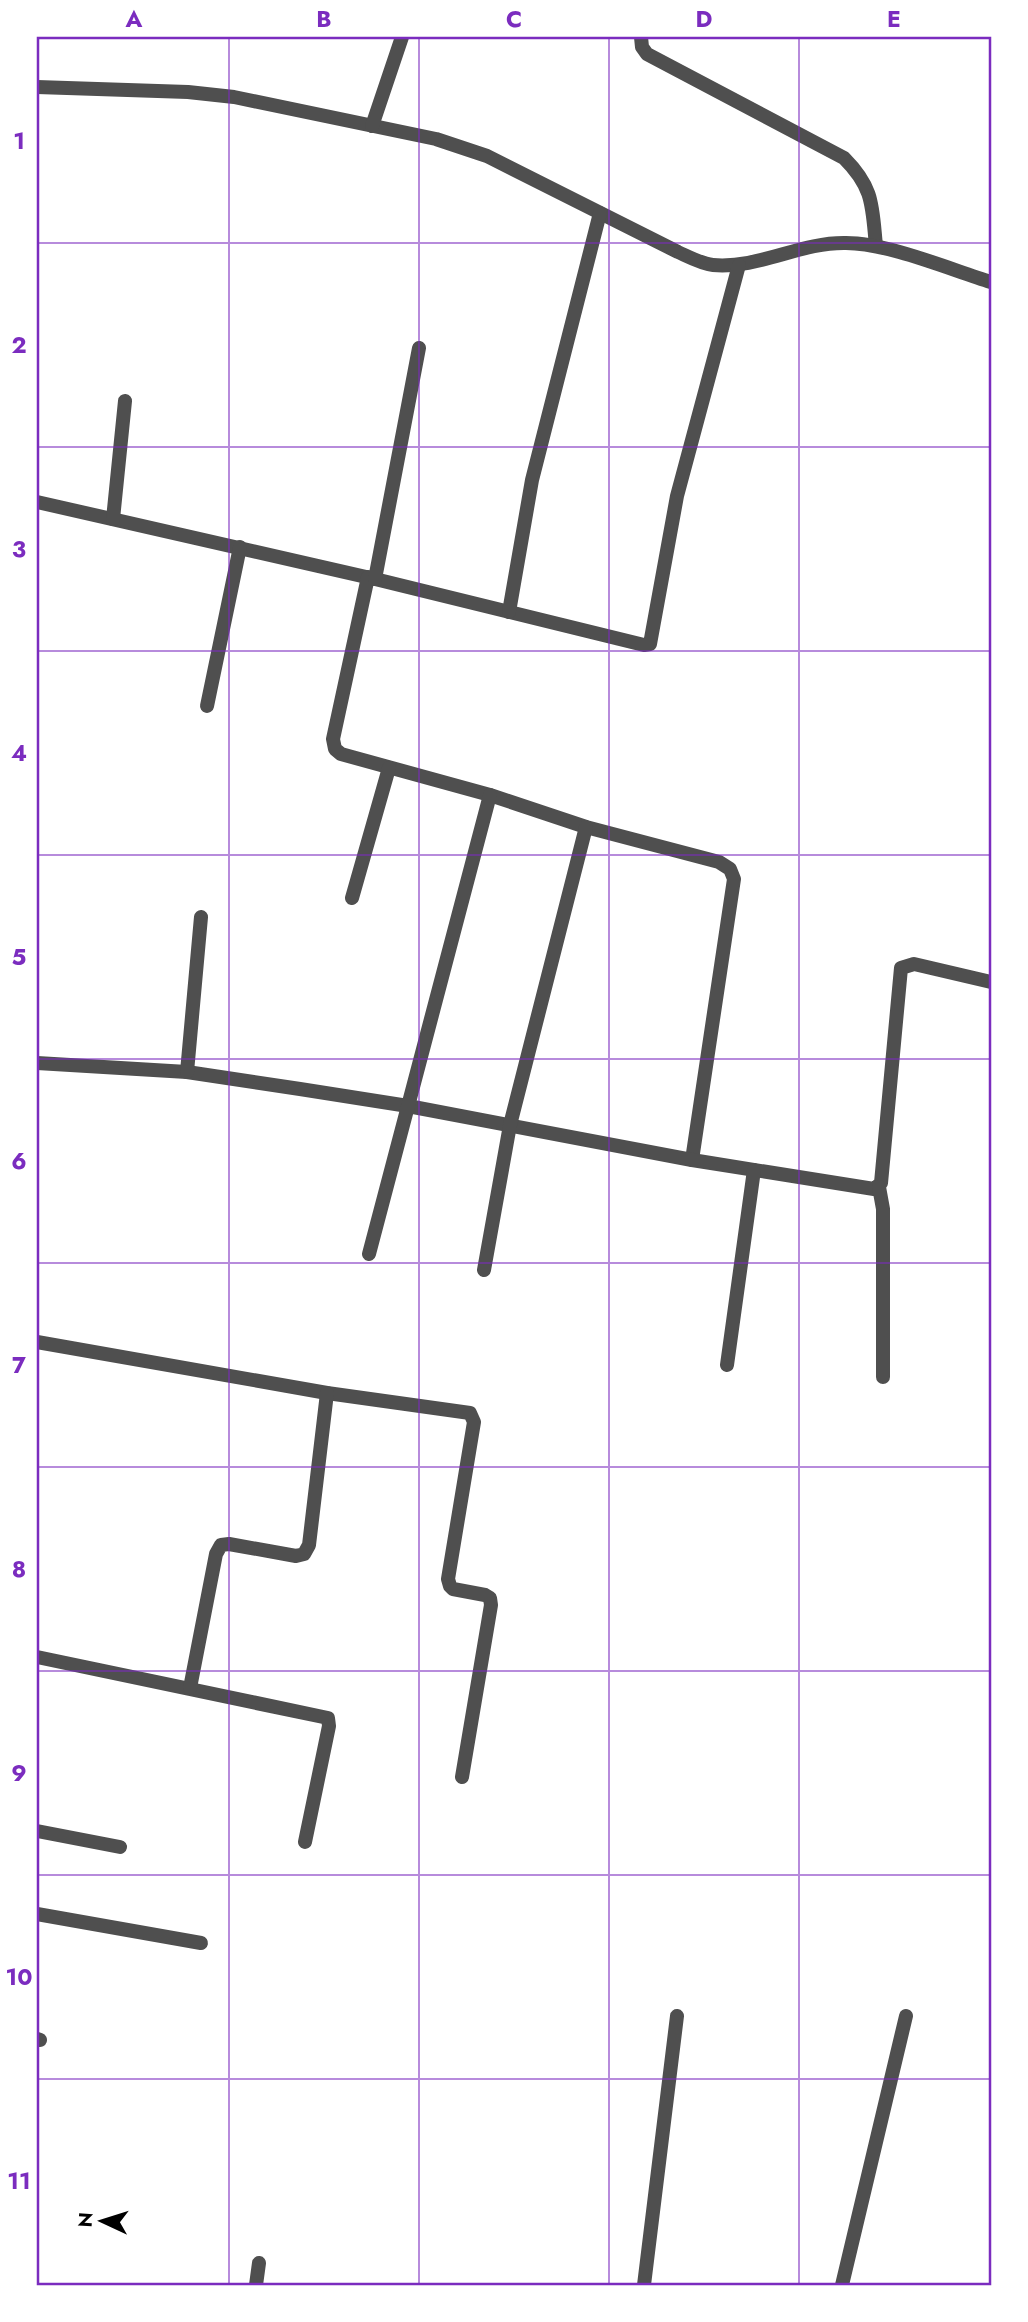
<svg xmlns="http://www.w3.org/2000/svg" width="1028" height="2322" viewBox="0 0 1028 2322" font-family="Jost,sans-serif">
	<style>
		.lines { fill: none; stroke-linecap: round; stroke-linejoin: round }
		.lane { stroke: #4f4f4f; stroke-width: 14 }
		.street { stroke: #4f4f4f; stroke-width: 14 }
		.grid { fill: none; stroke: #7b2cbf; stroke-width: 2; stroke-opacity: 0.55 }
		.neatline { fill: none; stroke: #7b2cbf; stroke-width: 2.5 }
		.grid-label { font-size: 23px; text-anchor: middle; font-weight: bold; fill: #7b2cbf }
	</style>
	<rect width="100%" height="100%" fill="#fff"/>
	<g class="lines">
		<g class="lane">
			<polyline points="256,2285 259,2263"/>
			<polyline points="644,2285 677,2016"/>
			<polyline points="842,2285 906,2016"/>
		</g>
		<g class="street">
			<path d="M641,37L642,47L647,54L844,158C874,188 872,206 876,246"/>
			<path d="M37,87L188,92L234,97L436,139L487,156L678,252C689,257 702,264 713,265C759,269 800,242 846,243C888,243 949,269 991,282"/>
			<polyline points="372,126 402,37"/>
			<polyline points="37,502 375,579 644,645 650,644 677,496 739,265"/>
			<polyline points="113,519 125,401"/>
			<polyline points="368,577 333,739 335,749 341,754 490,795 586,827 719,862 730,869 734,879 692,1160"/>
			<polyline points="375,579 419,348"/>
			<polyline points="509,612 532,480 600,213"/>
			<polyline points="207,706 240,547"/>
			<polyline points="352,898 389,768"/>
			<polyline points="37,1063 187,1072 300,1089 408,1106 692,1160 874,1189 881,1183 901,968 914,964 991,982"/>
			<polyline points="187,1072 201,917"/>
			<polyline points="879,1187 883,1209 883,1377"/>
			<polyline points="369,1254 490,795"/>
			<polyline points="484,1270 510,1125 586,827"/>
			<polyline points="37,1342 327,1393 470,1413 474,1422 448,1579 450,1586 453,1589 485,1595 490,1598 491,1605 462,1777"/>
			<polyline points="727,1365 754,1170"/>
			<polyline points="37,1657 328,1718 329,1726 305,1842"/>
			<polyline points="190,1688 216,1554 221,1545 229,1544 296,1556 304,1554 309,1545 327,1393"/>
			<polyline points="37,1831 120,1847"/>
			<polyline points="37,1914 201,1943"/>
			<polyline points="37,2039 40,2040"/>
		</g>
	</g>
	<path class="grid" d="M229,37V2285M419,37V2285M609,37V2285M799,37V2285M37,243H991M37,447H991M37,651H991M37,855H991M37,1059H991M37,1263H991M37,1467H991M37,1671H991M37,1875H991M37,2079H991"/>
	<rect width="1028" height="2322" fill="none" stroke="#ffffff" stroke-width="77"/>
	<g transform="translate(102 2221) rotate(274)" stroke="#ffffff" stroke-width="5" paint-order="stroke">
	<path d="M0-5L12 26L0 18L-12 26Z" fill="#000000"/>
	<text y="-10" font-size="19" font-weight="bold" text-anchor="middle" fill="#000000">N</text>
	</g>
	<rect x="38" y="38" width="952" height="2246" class="neatline"/>
	<g class="grid-label">
		<text x="134" y="27">A</text>
		<text x="324" y="27">B</text>
		<text x="514" y="27">C</text>
		<text x="704" y="27">D</text>
		<text x="894" y="27">E</text>
		<text x="19" y="149">1</text>
		<text x="19" y="353">2</text>
		<text x="19" y="557">3</text>
		<text x="19" y="761">4</text>
		<text x="19" y="965">5</text>
		<text x="19" y="1169">6</text>
		<text x="19" y="1373">7</text>
		<text x="19" y="1577">8</text>
		<text x="19" y="1781">9</text>
		<text x="19" y="1985">10</text>
		<text x="19" y="2189">11</text>
	</g>
</svg>
